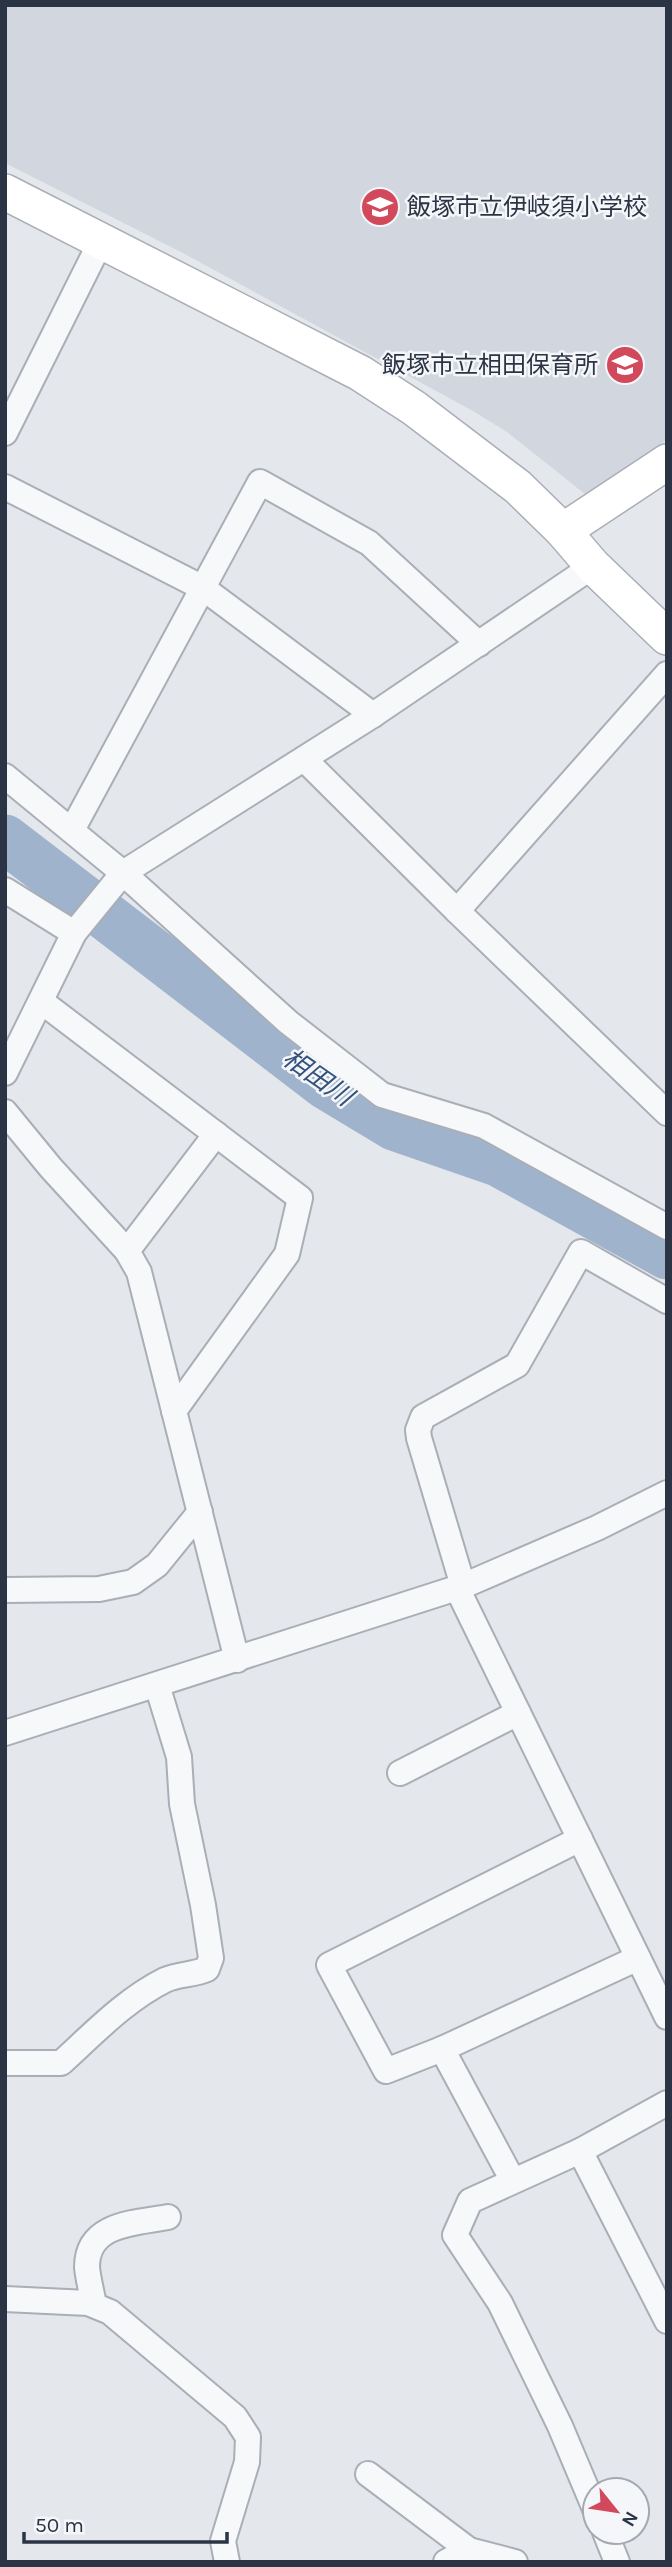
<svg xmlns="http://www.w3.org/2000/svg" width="672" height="2567" viewBox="0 0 672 2567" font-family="Karla,'Noto Sans JP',sans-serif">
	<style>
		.built { fill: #d2d6de }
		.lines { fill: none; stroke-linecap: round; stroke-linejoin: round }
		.river { stroke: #9fb4cc; stroke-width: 49 }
		.street-casing { stroke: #a9aeb7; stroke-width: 28 }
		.secondary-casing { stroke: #a9aeb7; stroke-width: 38 }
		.street { stroke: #f7f8fa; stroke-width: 24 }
		.secondary { stroke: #fff; stroke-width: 35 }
		.labels { text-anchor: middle; stroke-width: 5; stroke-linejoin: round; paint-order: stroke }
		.poi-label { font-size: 24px; fill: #2b3445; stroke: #f4f6f9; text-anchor: start }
		.water-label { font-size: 26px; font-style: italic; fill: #34527a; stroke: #f4f6f9 }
	</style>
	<rect width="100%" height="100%" fill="#e4e7ec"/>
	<polygon class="built" points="5,5 667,5 667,440 585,494 507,432 473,411 181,252 5,163"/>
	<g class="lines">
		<polyline class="river" points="5,839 326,1085 394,1126 498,1162 667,1255"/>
		<defs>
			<g id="street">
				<polyline points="5,433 101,241"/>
				<polyline points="5,487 203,588 373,715"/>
				<polyline points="667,674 457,911 667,1113"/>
				<polyline points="304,759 457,911"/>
				<polyline points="5,776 123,873 288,1022 382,1095 484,1126 667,1227"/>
				<polyline points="72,830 260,482 369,543 479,644"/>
				<polyline points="5,890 74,933"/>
				<polyline points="42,1002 300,1198 287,1254 174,1411"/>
				<polyline points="5,1073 74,933 123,873 373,715 593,566"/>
				<polyline points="5,1112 51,1168 127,1251 139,1272 237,1660"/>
				<polyline points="127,1251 216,1134"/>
				<polyline points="463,1586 419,1438 418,1430 423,1417 517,1365 581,1252 667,1301"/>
				<polyline points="457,1588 667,2017"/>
				<polyline points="5,1590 99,1589 133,1582 157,1565 200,1512"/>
				<polyline points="5,1733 463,1586 597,1528 667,1493"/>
				<polyline points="400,1773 518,1713"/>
				<polyline points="442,2049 638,1958"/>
				<path d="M5,2063H61C93,2034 125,2000 165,1980C178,1974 194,1975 207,1969L211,1958L203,1905L182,1804L179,1757L157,1685"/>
				<polyline points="580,2151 667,2321"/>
				<polyline points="513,2181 442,2049 386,2071 329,1965 580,1839"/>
				<polyline points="5,2299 88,2303 110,2312 235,2417 248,2437 247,2462 223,2541 227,2562"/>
				<path d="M94,2305C92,2293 88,2279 87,2267C87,2223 135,2223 168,2217"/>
				<polyline points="368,2474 469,2550"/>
				<polyline points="595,2509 560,2426 500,2303 455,2235 470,2201 580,2151 667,2103"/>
				<polyline points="605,2532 617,2562"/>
				<polyline points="446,2562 469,2550 515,2562"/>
			</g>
			<g id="secondary">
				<polyline points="5,192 360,373 414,408 518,487 563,531 593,566 667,637"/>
				<polyline points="563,531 667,462"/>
			</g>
		</defs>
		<use href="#street" class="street-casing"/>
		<use href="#secondary" class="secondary-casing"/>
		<use href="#street" class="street"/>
		<use href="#secondary" class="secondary"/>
	</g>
	<defs>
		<symbol id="school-disc" viewBox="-11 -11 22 22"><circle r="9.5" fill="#d1495b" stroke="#f4f6f9"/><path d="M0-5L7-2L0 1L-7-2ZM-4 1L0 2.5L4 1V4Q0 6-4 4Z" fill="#fff"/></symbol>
	</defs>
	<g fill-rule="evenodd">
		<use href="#school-disc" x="358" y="185" width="44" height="44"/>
		<use href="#school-disc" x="603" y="343" width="44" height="44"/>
	</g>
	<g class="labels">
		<g class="poi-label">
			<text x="407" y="215">飯塚市立伊岐須小学校</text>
			<text x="598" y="373" text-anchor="end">飯塚市立相田保育所</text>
		</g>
		<g class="water-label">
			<text transform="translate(318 1077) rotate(35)" y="9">相田川</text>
		</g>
	</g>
	<rect width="672" height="2567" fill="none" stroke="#2b3445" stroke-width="14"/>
	<g transform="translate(616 2511) rotate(120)"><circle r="33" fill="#f4f6f9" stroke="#a4a8b1" stroke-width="2"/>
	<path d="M0-5L12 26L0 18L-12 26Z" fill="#d1495b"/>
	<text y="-10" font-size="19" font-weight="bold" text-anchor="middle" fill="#2b3445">N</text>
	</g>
	<path d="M24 2532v10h203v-10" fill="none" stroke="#2b3445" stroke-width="3.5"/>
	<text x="35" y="2532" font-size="21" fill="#2b3445" stroke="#f4f6f9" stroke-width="5" paint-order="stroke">50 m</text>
</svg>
